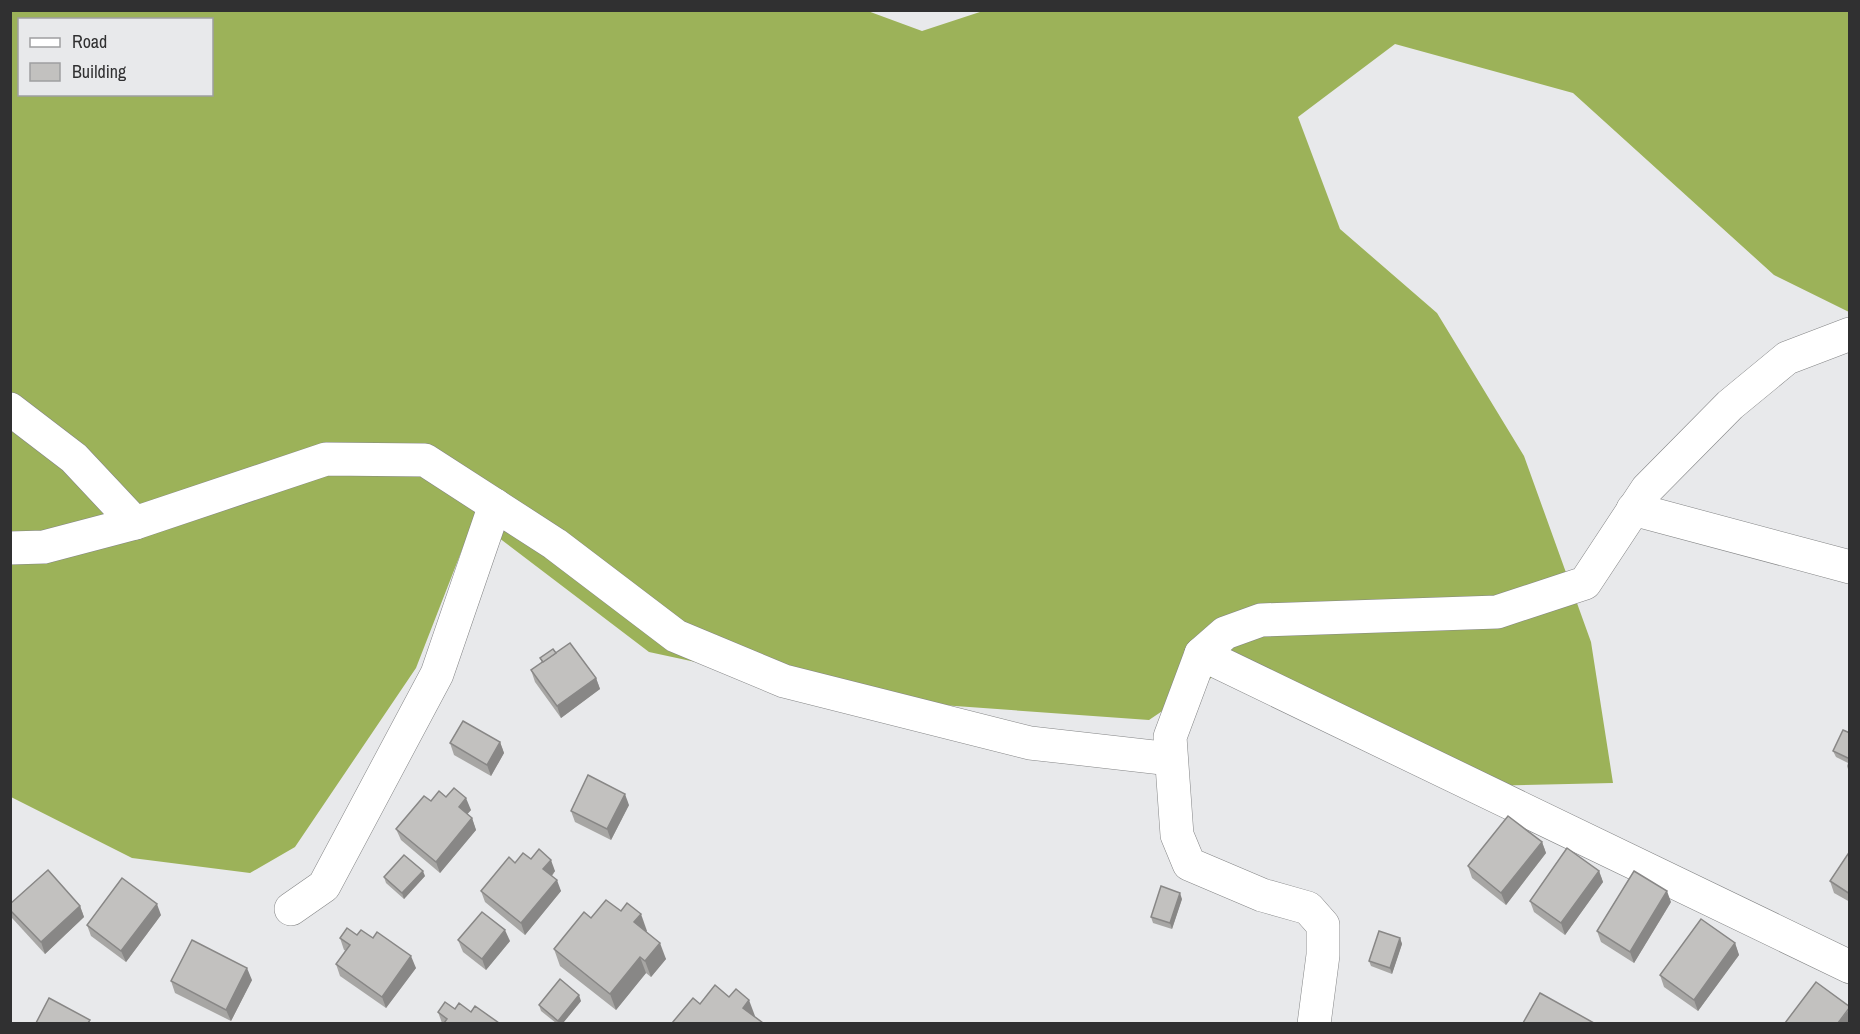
<svg xmlns="http://www.w3.org/2000/svg" width="1860" height="1034" viewBox="0 0 1860 1034" font-family="'Archivo Narrow',sans-serif">
	<style>
		.forest { fill: #9cb259; fill-rule: evenodd }
		.lines { fill: none; stroke-linecap: round; stroke-linejoin: round }
		.street-casing { stroke: #848586; stroke-width: 34 }
		.street { stroke: #fff; stroke-width: 33 }
		.wall { fill: #a7a6a4 }
		.shaded-wall { fill: #888786 }
		.building { fill: #c2c1bf; stroke: #888786; stroke-width: 1.5 }
	</style>
	<rect width="100%" height="100%" fill="#e8e9eb"/>
	<path class="forest" d="M865,10L922,31L986,10L1849,11V312L1774,275L1573,93L1395,44L1298,117L1340,229L1437,313L1524,456L1591,642L1613,783L1481,786L1223,670L1149,720L872,700L649,652L474,519L416,668L295,847L250,873L132,858L11,797L10,11ZM20,20H212V94H20Z"/>
	<g class="lines">
		<defs>
			<g id="street">
				<polyline points="10,409 74,458 135,523"/>
				<polyline points="1633,509 1850,567"/>
				<polyline points="10,548 44,547 135,523 326,459 425,460 555,544 676,636 784,681 1030,743 1171,759"/>
				<polyline points="1201,654 1850,967"/>
				<polyline points="291,909 324,886 437,674 495,505"/>
				<polyline points="1314,1024 1323,955 1323,925 1308,908 1262,895 1189,864 1177,835 1170,737 1201,654 1225,633 1261,620 1497,612 1585,583 1647,489 1730,405 1787,358 1850,334"/>
			</g>
		</defs>
		<use href="#street" class="street-casing"/>
		<use href="#street" class="street"/>
	</g>
	<g class="wall">
		<polygon points="556,653 596,678 600,689 561,718 535,682 531,670 542,663 540,658"/>
		<polygon points="1850,733 1849,772 1847,766 1848,763 1836,757 1833,751"/>
		<polygon points="500,742 504,753 491,776 454,755 450,743"/>
		<polygon points="446,797 471,810 467,814 472,818 476,830 440,873 401,840 396,829 431,801"/>
		<polygon points="629,805 611,840 575,822 571,811"/>
		<polygon points="1542,842 1546,853 1506,905 1472,878 1468,866"/>
		<polygon points="1850,851 1850,902 1834,893 1830,881"/>
		<polygon points="531,859 555,871 552,876 561,891 525,935 485,902 481,891 515,863"/>
		<polygon points="1599,871 1603,882 1565,935 1534,912 1530,901"/>
		<polygon points="425,876 404,899 386,883 384,877"/>
		<polygon points="1182,899 1172,929 1153,923 1151,917"/>
		<polygon points="1671,902 1634,963 1601,942 1597,931"/>
		<polygon points="10,904 80,906 84,917 45,954 12,918 10,915"/>
		<polygon points="621,911 647,931 646,931 666,959 651,977 646,973 616,1010 560,966 554,949 591,918"/>
		<polygon points="161,915 126,962 91,936 87,925"/>
		<polygon points="357,935 416,968 386,1008 340,976 336,964 346,951 344,950 340,938"/>
		<polygon points="1400,938 1402,944 1392,974 1371,966 1369,961"/>
		<polygon points="458,940 510,941 486,970 463,952"/>
		<polygon points="1735,943 1739,955 1698,1011 1664,987 1660,975"/>
		<polygon points="252,980 231,1021 175,993 171,981"/>
		<polygon points="581,1001 563,1023 556,1023 541,1011 539,1005"/>
		<polygon points="455,1009 471,1012 499,1023 442,1023 438,1012"/>
	</g>
	<g class="shaded-wall">
		<polygon points="596,678 600,689 561,718 557,706"/>
		<polygon points="500,742 504,753 491,776 487,765"/>
		<polygon points="625,794 629,805 611,840 607,829"/>
		<polygon points="466,798 471,810 463,819 459,807"/>
		<polygon points="472,818 476,830 440,873 436,862"/>
		<polygon points="1542,842 1546,853 1506,905 1501,893"/>
		<polygon points="551,860 555,871 548,880 543,869"/>
		<polygon points="423,871 425,876 404,899 402,893"/>
		<polygon points="1599,871 1603,882 1565,935 1561,923"/>
		<polygon points="557,880 561,891 525,935 521,923"/>
		<polygon points="1667,891 1671,902 1634,963 1630,952"/>
		<polygon points="1180,893 1182,899 1172,929 1170,923"/>
		<polygon points="157,904 161,915 126,962 121,951"/>
		<polygon points="80,906 84,917 45,954 41,942"/>
		<polygon points="641,914 647,931 640,938 634,922"/>
		<polygon points="505,930 510,941 486,970 482,959"/>
		<polygon points="1400,938 1402,944 1392,974 1390,968"/>
		<polygon points="660,943 666,959 651,977 645,961"/>
		<polygon points="1735,943 1739,955 1698,1011 1694,1000"/>
		<polygon points="411,956 416,968 386,1008 382,997"/>
		<polygon points="640,957 646,973 616,1010 610,994"/>
		<polygon points="247,968 252,980 231,1021 226,1010"/>
		<polygon points="579,995 581,1001 563,1023 559,1023 558,1021"/>
		<polygon points="749,1000 755,1016 750,1023 743,1008"/>
		<polygon points="1850,1008 1850,1023 1838,1023"/>
	</g>
	<g class="building">
		<polygon points="570,643 596,678 557,706 531,670"/>
		<polygon points="553,649 556,653 543,662 540,658"/>
		<polygon points="463,721 500,742 487,765 450,743"/>
		<polygon points="1843,730 1850,733 1850,759 1833,751"/>
		<polygon points="588,775 625,794 607,829 571,811"/>
		<polygon points="454,788 466,798 459,807 472,818 436,862 396,829 424,796 431,801 439,791 446,797"/>
		<polygon points="1508,816 1542,842 1501,893 1468,866"/>
		<polygon points="1567,848 1599,871 1561,923 1530,901"/>
		<polygon points="539,849 551,860 543,869 557,880 521,923 481,891 509,857 515,863 523,853 531,859"/>
		<polygon points="1850,851 1850,894 1830,881"/>
		<polygon points="404,855 423,871 402,893 384,877"/>
		<polygon points="48,870 80,906 41,942 10,910 10,904"/>
		<polygon points="1634,871 1667,891 1630,952 1597,931"/>
		<polygon points="122,878 157,904 121,951 87,925"/>
		<polygon points="1161,886 1180,893 1170,923 1151,917"/>
		<polygon points="606,900 621,911 627,903 641,914 634,922 660,943 645,961 640,957 610,994 554,949 584,912 591,918"/>
		<polygon points="482,912 505,930 482,959 458,940"/>
		<polygon points="1701,919 1735,943 1694,1000 1660,975"/>
		<polygon points="347,928 357,935 361,930 373,938 377,932 411,956 382,997 336,964 350,945 340,938"/>
		<polygon points="1379,931 1400,938 1390,968 1369,961"/>
		<polygon points="192,940 247,968 226,1010 171,981"/>
		<polygon points="560,979 579,995 558,1021 539,1005"/>
		<polygon points="1816,982 1850,1007 1838,1023 1785,1023"/>
		<polygon points="715,985 729,997 736,989 749,1000 743,1008 763,1023 672,1023 693,998 700,1004"/>
		<polygon points="1540,993 1594,1023 1523,1023"/>
		<polygon points="49,998 90,1020 88,1023 36,1023"/>
		<polygon points="445,1002 455,1009 459,1003 471,1012 475,1006 499,1023 444,1023 447,1019 438,1012"/>
	</g>
	<rect width="1860" height="1034" fill="none" stroke="#303031" stroke-width="24"/>
	<rect x="18" y="18" width="195" height="78" fill="#e8e9eb" stroke="#9e9fa1" stroke-width="1.5"/>
	<rect x="30" y="38" width="30" height="9" fill="#ffffff" stroke="#9e9fa1" stroke-width="1.5"/>
	<text x="72" y="48" font-size="18" fill="#303031">Road</text>
	<rect x="30" y="63" width="30" height="18" fill="#c2c1bf" stroke="#9e9fa1" stroke-width="1.5"/>
	<text x="72" y="78" font-size="18" fill="#303031">Building</text>
</svg>
